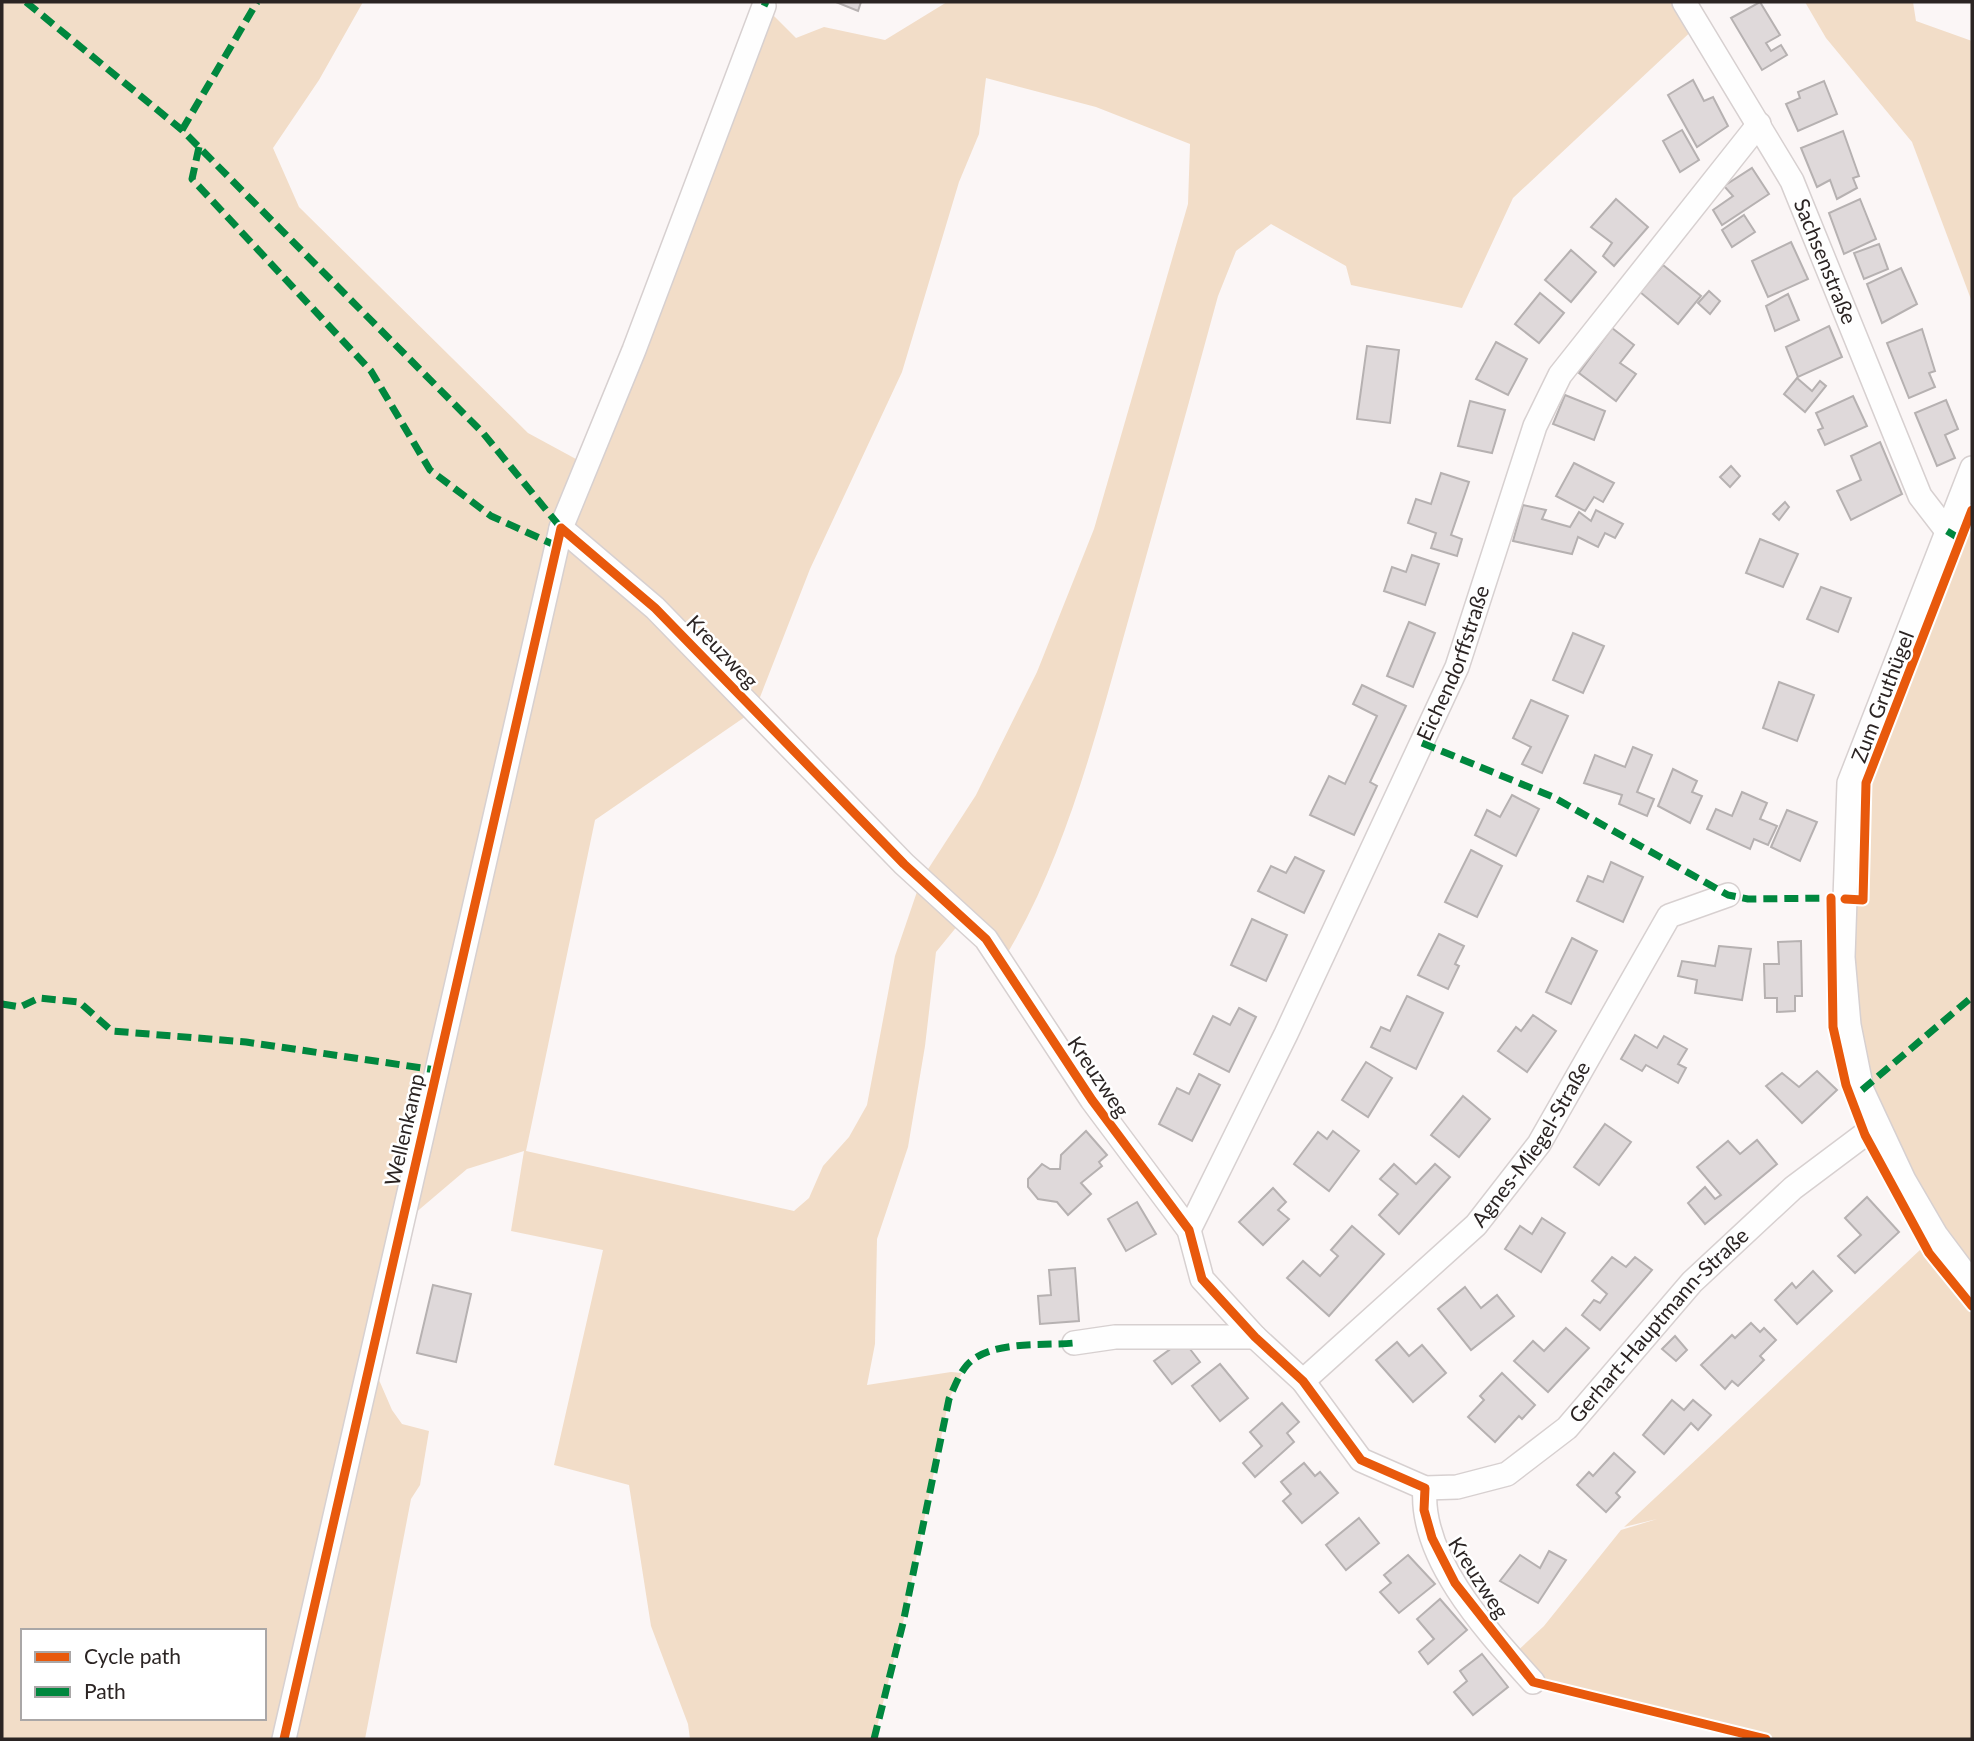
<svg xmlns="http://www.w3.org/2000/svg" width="1974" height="1741" viewBox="0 0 1974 1741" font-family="Lato,sans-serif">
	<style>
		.green { fill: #f2ddc8; fill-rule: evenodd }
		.building { fill: #dfd9da; stroke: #b6b1b1; stroke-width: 2 }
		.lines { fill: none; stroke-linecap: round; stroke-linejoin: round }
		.minor-casing { stroke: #d7d0d0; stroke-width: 26 }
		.minor { stroke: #fefefe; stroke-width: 23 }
		.quiet { stroke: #00873e; stroke-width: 7; stroke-dasharray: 14 7; stroke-linecap: butt }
		.cycleway-casing { stroke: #fff; stroke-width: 13 }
		.cycleway { stroke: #e8590c; stroke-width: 9 }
		.labels { text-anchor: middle; stroke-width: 5; stroke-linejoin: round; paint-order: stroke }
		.street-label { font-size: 21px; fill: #2b2423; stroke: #fff }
	</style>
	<rect width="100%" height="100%" fill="#fbf6f6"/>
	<g class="green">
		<path d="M2,2H363L319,80L273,148L299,207L528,433L587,465L764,6L796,38L824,27L885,40L947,2H1684L1698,25L1513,198L1462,308L1351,285L1346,266L1271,224L1236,251L1218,296C1187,410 1155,525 1123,639C1093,746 1061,868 1002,962L963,919L936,952L925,1046L908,1147L877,1239L875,1344L867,1385L951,1372L962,1373L949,1399L903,1623L874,1739H690L688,1724L651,1626L629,1485L554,1465L603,1250L511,1231L524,1151L467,1169L414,1214L388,1322L379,1380L392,1410L402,1424L429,1431L420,1485L411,1499L365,1739H2ZM986,78L1096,107L1190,144L1188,204L1094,529L1037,672L976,795L921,880L895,956L867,1105L849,1137L823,1166L809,1198L794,1211L526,1151L595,820L755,710L810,569L902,372L959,182L979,134ZM23,1631H264V1718H23Z"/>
		<polygon points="1805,2 1913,2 1916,21 1972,41 1972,302 1912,142 1826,38"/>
		<polygon points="1972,468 1972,1739 1766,1739 1533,1682 1511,1657 1544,1626 1621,1530 1657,1519 1624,1527 1936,1235 1904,1180 1849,1025 1849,783"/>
	</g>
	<g class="building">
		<polygon points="836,2 861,2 858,11"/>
		<polygon points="1760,2 1780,35 1766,43 1771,51 1781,45 1787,55 1762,70 1731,18"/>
		<polygon points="1693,80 1704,101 1713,97 1728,126 1697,147 1668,95"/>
		<polygon points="1824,81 1837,114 1798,131 1786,104 1800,98 1798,92"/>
		<polygon points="1682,130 1699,160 1680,172 1663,141"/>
		<polygon points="1843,131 1859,176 1853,178 1857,188 1837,199 1830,180 1817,187 1801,148"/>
		<polygon points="1752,168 1769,194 1722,225 1713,210 1733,196 1724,186"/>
		<polygon points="1616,199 1648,227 1614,266 1603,256 1612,243 1591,227"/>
		<polygon points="1860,199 1876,239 1844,254 1829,213"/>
		<polygon points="1744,215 1755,232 1732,247 1722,230"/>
		<polygon points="1791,242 1808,279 1768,297 1752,261"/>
		<polygon points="1879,244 1888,269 1864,279 1854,253"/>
		<polygon points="1571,250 1596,272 1571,302 1545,280"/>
		<polygon points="1663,265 1701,296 1678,324 1640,292"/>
		<polygon points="1901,268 1917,304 1882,323 1867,284"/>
		<polygon points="1709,291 1720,301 1710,314 1698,303"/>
		<polygon points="1540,293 1564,313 1539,343 1515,324"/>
		<polygon points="1788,294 1799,320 1775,331 1766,306"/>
		<polygon points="1829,326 1842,357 1798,377 1786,347"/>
		<polygon points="1612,328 1634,345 1620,363 1636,374 1616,401 1579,373"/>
		<polygon points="1922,329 1935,371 1929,373 1935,387 1909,398 1887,343"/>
		<polygon points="1496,342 1527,359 1508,395 1476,379"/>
		<polygon points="1367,346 1399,350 1390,423 1357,419"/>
		<polygon points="1797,378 1812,391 1820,381 1826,386 1805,412 1784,394"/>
		<polygon points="1565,395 1605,411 1594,440 1553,424"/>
		<polygon points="1853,396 1867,426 1825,445 1818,430 1823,428 1816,413"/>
		<polygon points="1946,400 1958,429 1945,435 1955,458 1937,466 1915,413"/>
		<polygon points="1470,401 1505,410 1492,453 1458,446"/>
		<polygon points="1880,442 1902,494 1851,520 1837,491 1861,480 1851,456"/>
		<polygon points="1574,463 1614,483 1603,502 1594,497 1585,511 1556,496"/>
		<polygon points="1731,466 1740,476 1730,487 1720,477"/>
		<polygon points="1441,473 1469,482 1451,535 1462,539 1457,556 1431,548 1436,533 1408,523 1416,499 1431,504"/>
		<polygon points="1785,502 1789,507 1779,520 1773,514"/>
		<polygon points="1523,505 1546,510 1542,519 1570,527 1579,512 1591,521 1596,510 1623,524 1615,538 1605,533 1598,547 1578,537 1572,554 1513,541"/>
		<polygon points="1760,539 1798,554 1783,587 1746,573"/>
		<polygon points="1412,555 1439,564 1425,605 1384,591 1392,567 1406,572"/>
		<polygon points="1821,587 1851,598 1838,632 1807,619"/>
		<polygon points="1409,622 1435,633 1413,687 1387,676"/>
		<polygon points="1573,633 1604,646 1583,693 1553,680"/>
		<polygon points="1779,682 1814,695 1797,741 1763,728"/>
		<polygon points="1362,685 1406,706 1370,782 1377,786 1354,835 1310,815 1329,776 1345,784 1377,716 1353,704"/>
		<polygon points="1531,700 1568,716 1542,773 1522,764 1531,747 1513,738"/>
		<polygon points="1633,747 1652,755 1637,792 1654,799 1647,816 1619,804 1622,795 1584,783 1595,755 1625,767"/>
		<polygon points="1673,769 1697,781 1692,792 1702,796 1690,823 1658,806"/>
		<polygon points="1742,792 1767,803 1760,819 1777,826 1768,845 1754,839 1750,849 1707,829 1716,809 1732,816"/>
		<polygon points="1512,795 1539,809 1516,856 1475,835 1487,810 1500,817"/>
		<polygon points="1787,810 1817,822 1800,861 1771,847"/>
		<polygon points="1471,850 1502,866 1477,917 1445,902"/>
		<polygon points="1295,857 1324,871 1304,913 1258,891 1271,866 1286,873"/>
		<polygon points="1611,862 1643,877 1623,922 1577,901 1588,876 1603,882"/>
		<polygon points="1252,919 1287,935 1266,981 1231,965"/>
		<polygon points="1439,934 1464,946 1455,964 1459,966 1448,989 1418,975"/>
		<polygon points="1572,938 1597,951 1571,1004 1546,992"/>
		<polygon points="1801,941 1802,996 1795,996 1795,1011 1777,1012 1777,998 1765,998 1764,964 1779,964 1778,942"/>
		<polygon points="1719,946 1751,949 1742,1000 1695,993 1697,980 1678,976 1682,961 1715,966"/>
		<polygon points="1407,996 1443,1013 1416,1069 1371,1047 1381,1027 1390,1031"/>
		<polygon points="1239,1008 1256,1017 1229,1072 1194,1054 1213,1016 1230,1025"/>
		<polygon points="1533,1015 1556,1031 1527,1072 1498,1051 1516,1027 1521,1031"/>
		<polygon points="1635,1035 1657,1048 1664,1036 1687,1049 1678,1064 1686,1068 1678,1083 1646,1065 1642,1071 1621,1059"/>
		<polygon points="1366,1062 1392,1078 1368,1117 1342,1100"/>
		<polygon points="1817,1071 1837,1090 1802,1123 1766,1086 1782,1073 1799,1087"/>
		<polygon points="1199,1074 1220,1085 1192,1141 1159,1124 1177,1088 1189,1094"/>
		<polygon points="1463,1096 1490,1119 1459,1157 1431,1135"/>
		<polygon points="1605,1124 1631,1142 1599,1185 1574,1167"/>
		<polygon points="1086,1131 1107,1155 1099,1162 1102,1166 1081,1183 1091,1194 1068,1215 1057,1202 1038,1199 1028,1187 1028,1179 1042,1164 1050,1169 1060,1169 1061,1155"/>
		<polygon points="1333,1131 1359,1151 1329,1191 1294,1164 1318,1132 1327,1139"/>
		<polygon points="1757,1140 1777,1164 1705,1224 1688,1203 1705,1187 1715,1199 1721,1195 1697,1167 1728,1141 1740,1154"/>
		<polygon points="1394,1164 1416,1184 1435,1164 1450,1177 1399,1234 1379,1215 1398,1194 1380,1179"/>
		<polygon points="1273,1188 1286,1202 1278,1210 1289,1219 1263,1245 1239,1222"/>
		<polygon points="1867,1197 1899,1232 1855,1273 1838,1256 1861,1235 1845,1218"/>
		<polygon points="1137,1202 1156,1234 1126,1251 1108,1219"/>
		<polygon points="1542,1218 1565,1233 1541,1272 1505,1249 1520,1226 1532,1234"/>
		<polygon points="1352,1226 1384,1254 1329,1316 1287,1278 1303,1261 1320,1276 1338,1256 1331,1250"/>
		<polygon points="1612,1257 1626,1267 1635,1257 1652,1270 1600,1330 1582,1315 1594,1300 1600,1303 1607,1294 1592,1281"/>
		<polygon points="1075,1268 1079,1321 1040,1324 1038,1296 1051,1295 1049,1270"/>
		<polygon points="1813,1271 1832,1291 1797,1324 1775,1300 1792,1283 1796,1288"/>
		<polygon points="433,1285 471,1294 456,1362 417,1353"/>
		<polygon points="1465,1287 1481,1308 1497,1295 1514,1316 1471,1350 1438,1309"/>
		<polygon points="1751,1323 1760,1332 1764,1328 1776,1340 1760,1356 1764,1360 1738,1386 1732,1381 1725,1389 1701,1365 1732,1335 1735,1338"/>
		<polygon points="1566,1328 1589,1348 1548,1392 1514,1361 1533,1341 1544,1351"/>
		<polygon points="1675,1336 1687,1350 1676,1361 1662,1349"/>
		<polygon points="1183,1340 1200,1362 1172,1384 1154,1361"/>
		<polygon points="1397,1342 1409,1356 1422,1345 1446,1373 1413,1402 1376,1360"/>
		<polygon points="1220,1364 1248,1398 1220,1421 1192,1386"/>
		<polygon points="1502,1373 1535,1405 1522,1419 1519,1416 1495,1442 1468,1417 1484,1400 1480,1396"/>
		<polygon points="1672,1400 1684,1410 1693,1400 1711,1415 1698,1430 1691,1423 1664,1454 1643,1435"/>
		<polygon points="1282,1403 1299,1422 1287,1433 1294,1442 1255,1477 1243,1463 1262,1446 1250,1432"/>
		<polygon points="1614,1453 1635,1472 1616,1493 1620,1497 1606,1512 1577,1485 1589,1472 1593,1476"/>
		<polygon points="1304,1463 1315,1476 1320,1472 1338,1493 1302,1523 1283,1501 1291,1494 1281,1482"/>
		<polygon points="1359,1518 1379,1543 1346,1570 1326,1545"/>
		<polygon points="1549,1551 1566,1560 1538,1603 1500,1581 1520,1555 1540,1568"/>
		<polygon points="1408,1555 1435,1584 1399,1613 1380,1592 1391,1583 1384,1575"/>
		<polygon points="1440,1599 1467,1630 1428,1664 1419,1652 1434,1639 1417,1619"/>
		<polygon points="1482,1654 1508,1687 1473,1715 1454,1692 1467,1681 1460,1671"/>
	</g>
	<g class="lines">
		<defs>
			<g id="minor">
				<path id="s1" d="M1684,2L1792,181L1920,496L1947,531"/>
				<polyline points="1972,468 1849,783 1843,957 1849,1025 1862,1090 1904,1180 1936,1235 1972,1283"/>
				<path id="s2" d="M561,528L655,608L904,864L986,939L1092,1100L1189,1230L1202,1279L1255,1337L1303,1381L1361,1460L1425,1488L1457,1487L1507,1474L1567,1428L1692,1282L1793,1188L1877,1125"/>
				<path id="s3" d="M1189,1230L1286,1034L1457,667L1535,426L1560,375L1759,124"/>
				<polyline points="1074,1343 1115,1337 1255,1337"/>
				<path id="s4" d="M1303,1381L1476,1225L1539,1144L1669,916L1728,895"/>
				<path d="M1425,1488C1419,1559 1489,1633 1533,1682"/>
				<polyline points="284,1739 561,528 634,350 764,6"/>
			</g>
		</defs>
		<use href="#minor" class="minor-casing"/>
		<use href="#minor" class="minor"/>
		<g class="quiet">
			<polyline points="26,2 182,130 483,433 561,528"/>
			<polyline points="764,6 766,2"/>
			<polyline points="182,130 257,2"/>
			<polyline points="199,147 192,179 371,371 430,470 491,516 557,546"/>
			<polyline points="1947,531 1960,539"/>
			<polyline points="1422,743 1553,797 1728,895 1748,899 1835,898"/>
			<polyline points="2,1004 20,1007 39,998 79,1002 112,1031 246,1042 436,1070"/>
			<polyline points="1862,1090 1972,997"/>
			<path d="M874,1739L903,1623L949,1399C954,1388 959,1374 967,1365C990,1340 1043,1346 1074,1343"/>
		</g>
		<defs>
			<g id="cycleway">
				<polyline points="1831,898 1833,1027 1846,1085 1865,1135 1929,1253 1972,1306"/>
				<polyline points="1845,899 1863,900 1866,783 1972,510"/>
				<polyline points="284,1739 561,528 655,608 904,864 986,939 1092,1100 1189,1230 1202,1279 1255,1337 1303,1381 1361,1460 1425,1488 1424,1510 1432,1538 1455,1583 1533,1682 1766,1739"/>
			</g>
		</defs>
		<use href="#cycleway" class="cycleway-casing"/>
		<use href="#cycleway" class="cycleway"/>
	</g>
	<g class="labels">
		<g class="street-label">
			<text dy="7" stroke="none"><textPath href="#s1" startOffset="296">Sachsenstraße</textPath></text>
			<text transform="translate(722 652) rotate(46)" y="7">Kreuzweg</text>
			<text dy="7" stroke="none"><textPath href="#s3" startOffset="626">Eichendorffstraße</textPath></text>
			<text transform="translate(1883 697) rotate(-69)" y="7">Zum Gruthügel</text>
			<text transform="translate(1098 1077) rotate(56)" y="7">Kreuzweg</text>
			<text transform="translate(405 1130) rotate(-77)" y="7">Wellenkamp</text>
			<text dy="7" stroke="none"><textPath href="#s4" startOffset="331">Agnes-Miegel-Straße</textPath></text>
			<text dy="7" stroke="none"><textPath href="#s2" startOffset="1606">Gerhart-Hauptmann-Straße</textPath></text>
			<text transform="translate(1478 1578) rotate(57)" y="7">Kreuzweg</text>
		</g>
	</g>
	<rect width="1974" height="1741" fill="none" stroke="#2b2423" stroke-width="7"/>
	<rect x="21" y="1629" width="245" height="91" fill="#ffffff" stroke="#aaa7a7" stroke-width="2"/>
	<rect x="35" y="1652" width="35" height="10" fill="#e8590c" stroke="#aaa7a7" stroke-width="2"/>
	<text x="84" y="1664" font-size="21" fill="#2b2423">Cycle path</text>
	<rect x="35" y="1687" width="35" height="10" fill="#00873e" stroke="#aaa7a7" stroke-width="2"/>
	<text x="84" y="1699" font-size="21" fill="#2b2423">Path</text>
</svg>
